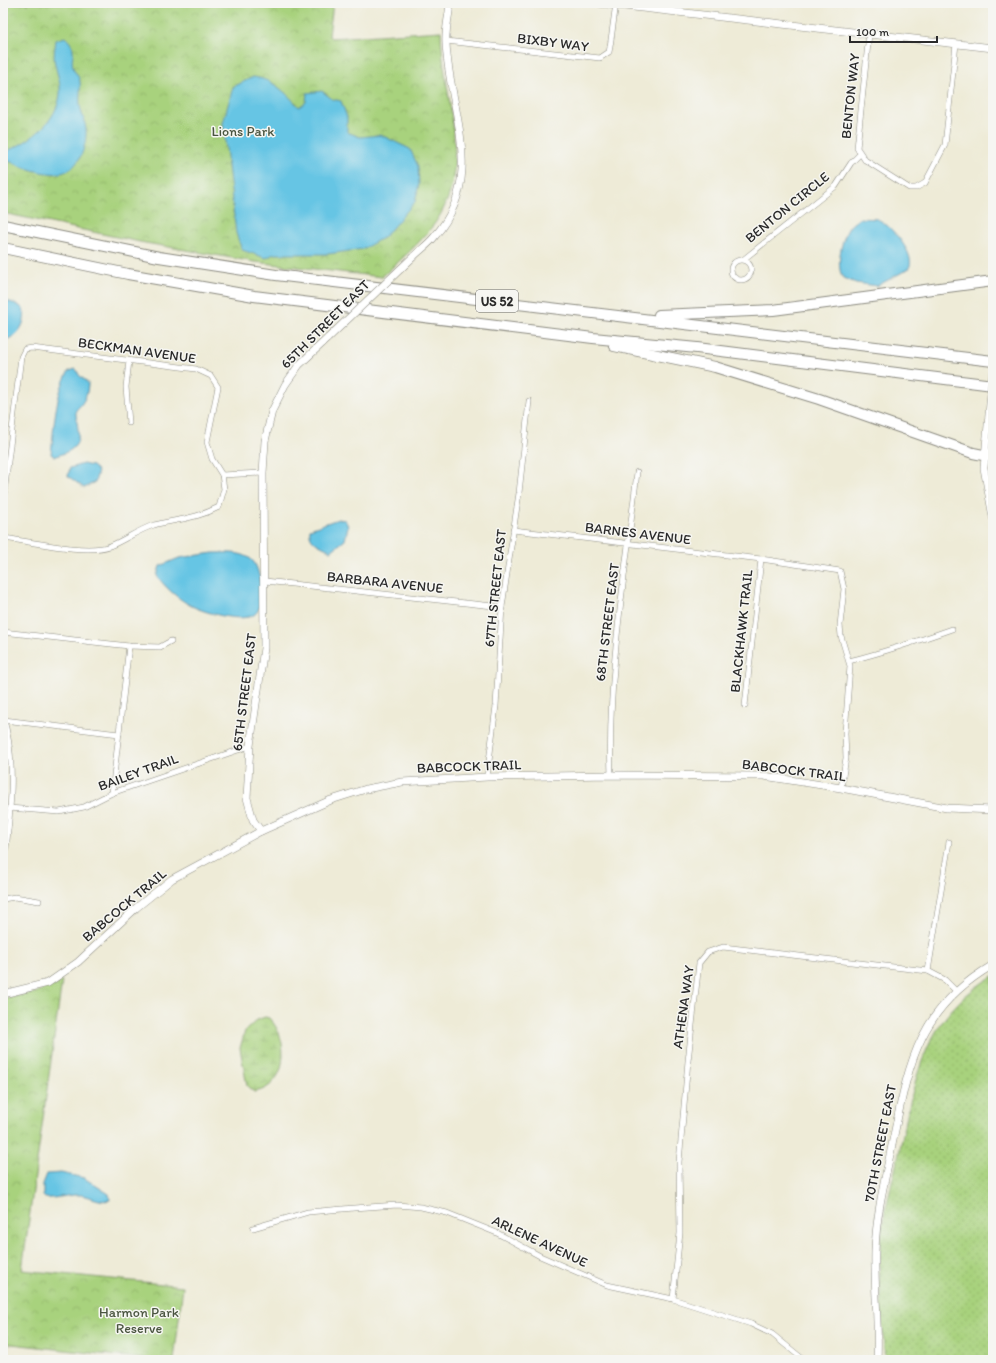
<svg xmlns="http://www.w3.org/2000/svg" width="996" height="1363" viewBox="0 0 996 1363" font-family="Itim,sans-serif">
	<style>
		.grass { fill: url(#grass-dots); stroke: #6a7e54 }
		.wetland { fill: url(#wetland-marsh); stroke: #6a7e54 }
		.park { fill: url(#park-crowns); stroke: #6a7e54 }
		.water { fill: #66c5e4; stroke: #487888 }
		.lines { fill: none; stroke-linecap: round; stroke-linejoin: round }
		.street-casing { stroke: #8c8b81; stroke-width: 6 }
		.secondary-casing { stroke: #8c8b81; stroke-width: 8 }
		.highway-casing { stroke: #8c8b81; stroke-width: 12 }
		.street { stroke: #fff; stroke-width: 5 }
		.secondary { stroke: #fff; stroke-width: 7 }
		.highway { stroke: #fff; stroke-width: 10 }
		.secondary-bridge-casing { stroke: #8c8b81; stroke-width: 8; stroke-linecap: butt }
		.secondary-bridge { stroke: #fff; stroke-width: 7 }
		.labels { text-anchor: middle; stroke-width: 3; stroke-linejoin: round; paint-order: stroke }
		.shield { fill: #f6f6f2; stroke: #686867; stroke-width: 1 }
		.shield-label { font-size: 13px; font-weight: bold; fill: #2b2b2b }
		.street-label { font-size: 14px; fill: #2b2b2b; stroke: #f6f6f2 }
		.park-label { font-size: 14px; fill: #4a5540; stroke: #f6f6f2 }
	</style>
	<defs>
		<pattern id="grass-dots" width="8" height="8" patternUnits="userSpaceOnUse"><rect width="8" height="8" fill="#a8d27d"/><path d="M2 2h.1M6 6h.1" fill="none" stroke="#91b46c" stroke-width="1.8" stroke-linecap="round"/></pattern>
		<pattern id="wetland-marsh" width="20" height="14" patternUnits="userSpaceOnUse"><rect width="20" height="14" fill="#a8d27d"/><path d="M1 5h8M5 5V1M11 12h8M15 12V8" fill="none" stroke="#91b46c"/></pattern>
		<pattern id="park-crowns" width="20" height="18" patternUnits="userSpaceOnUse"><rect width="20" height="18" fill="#a8d27d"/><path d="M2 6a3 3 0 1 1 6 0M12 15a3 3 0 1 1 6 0" fill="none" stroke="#91b46c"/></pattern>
	</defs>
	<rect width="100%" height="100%" fill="#f6f6f2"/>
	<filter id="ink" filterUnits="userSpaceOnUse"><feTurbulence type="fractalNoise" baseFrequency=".025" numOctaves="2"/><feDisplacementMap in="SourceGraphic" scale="8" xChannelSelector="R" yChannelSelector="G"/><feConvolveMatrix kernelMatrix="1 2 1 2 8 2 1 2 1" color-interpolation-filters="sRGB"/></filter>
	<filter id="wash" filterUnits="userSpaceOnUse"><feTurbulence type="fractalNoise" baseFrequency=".012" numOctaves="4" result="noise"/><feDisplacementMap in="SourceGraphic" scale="16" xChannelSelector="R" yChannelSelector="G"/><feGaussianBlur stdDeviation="0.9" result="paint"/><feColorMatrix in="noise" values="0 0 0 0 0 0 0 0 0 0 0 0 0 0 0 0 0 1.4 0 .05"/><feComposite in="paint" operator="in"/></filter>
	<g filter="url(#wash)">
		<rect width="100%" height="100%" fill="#eeebd7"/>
		<path class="grass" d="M993,976V1360H885C882,1318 877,1275 881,1233C885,1207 893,1180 899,1153C915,1080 922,1018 993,976Z"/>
		<path class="wetland" d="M265,1017L269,1018C290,1038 289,1087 254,1092L247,1086L240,1048L245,1031L257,1020Z"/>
		<g class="park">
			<path d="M3,3H333L329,36L331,38L441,31C442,94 475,167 435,223C420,244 400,260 382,277L255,262L140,242L3,213Z"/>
			<polygon points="62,981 22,1270 183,1286 174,1360 153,1360 3,1343 3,998 34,993"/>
		</g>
		<g class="water">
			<path d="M65,37C79,50 70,54 73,67C74,72 79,76 80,81C81,89 79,97 80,105C81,113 85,121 86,129C87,145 80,169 61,173C45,176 20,167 5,159L9,150C32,140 57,121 60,94C61,83 57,74 55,64C53,56 55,48 56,40Z"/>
			<path d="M253,77C273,79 286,93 299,107L306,102L307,93L322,91L332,99L341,101L347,117V132L360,137L381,135L410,149L418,166L419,184L415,202L384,237L363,249L328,254H274L266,258L242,250L236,233L223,123L233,87Z"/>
			<path d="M860,218C865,219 872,218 877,219C889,223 919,257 908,269L877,286L856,283L843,278C835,266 842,237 850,226C852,223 857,221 860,218Z"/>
			<path d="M3,300C9,302 16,303 21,307C29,314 22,330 15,335C12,338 7,339 3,341Z"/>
			<path d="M76,369L79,375L88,383C88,394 84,403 76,410C75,421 83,438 74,447C70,452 60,454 55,457L51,454C54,428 55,393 69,371Z"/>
			<polygon points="83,464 92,466 98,471 95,482 84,488 68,476 70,468"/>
			<path d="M338,519L345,520L348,526L345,540L331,551C320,545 308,542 310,529Z"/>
			<path d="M213,553C225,553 242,551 252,560C261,568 266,606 255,614C243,624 201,612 188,604C176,597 165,587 157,576L160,566L179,558Z"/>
			<path d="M61,1173L84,1178L109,1194L110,1200C100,1203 91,1196 81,1195C69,1194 57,1199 45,1198L43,1196V1184L47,1174Z"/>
		</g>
	</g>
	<g filter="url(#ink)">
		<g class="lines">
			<defs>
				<g id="street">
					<polyline points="869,34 857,148 865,160 909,188 916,188 925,183 945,145 956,44"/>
					<polyline points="446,41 600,58 609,52 610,47 616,3"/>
					<polyline points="744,259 836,186 851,163 860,154"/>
					<circle cx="741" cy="270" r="10"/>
					<polyline points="129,423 126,387 129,361"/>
					<polyline points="222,475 263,473"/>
					<path d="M3,502L21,357L25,349L32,348L196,369L211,376L218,387L207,442L212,459L222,475L224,489L219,507C196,519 178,519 154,525C138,530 125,540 110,546C86,555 29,541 3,538"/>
					<polyline points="513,530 761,559 840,571 844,589 840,625 841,636 850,666 845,733 846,758 841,788"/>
					<polyline points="265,581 502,607"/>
					<polyline points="3,632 129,646 160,647 171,641"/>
					<path d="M849,661C884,652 918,641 952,629"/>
					<polyline points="745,706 761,559"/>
					<path d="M3,717C19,768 8,825 3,877"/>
					<polyline points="4,720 119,734"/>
					<path d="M611,775C607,674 626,572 637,472"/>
					<polyline points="487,777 496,706 502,607 519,493 529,401"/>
					<polyline points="112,793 129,646"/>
					<polyline points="9,808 59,812 84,807 112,793 250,746"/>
					<polyline points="3,899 15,897 39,901"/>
					<polyline points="928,971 949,842"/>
					<polyline points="253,1228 308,1212 354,1208 397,1205 421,1207 447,1213 497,1233 540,1256 607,1285 673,1299 751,1324 772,1334 804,1360"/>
					<polyline points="673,1299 680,1233 679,1162 688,1061 699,963 708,952 723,947 928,971 945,980 956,991"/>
				</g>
				<g id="secondary">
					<polyline points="598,3 993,48"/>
					<path d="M413,257C420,250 429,244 435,236C487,176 449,111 446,43C445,30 449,16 450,3"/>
					<polyline points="991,393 984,468 993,517"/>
					<polyline points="261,831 253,820 247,798 250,746 264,648 263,473 265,441 272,411 285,385 299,365 328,338"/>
					<polyline points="3,994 48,983 78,962 136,908 172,879 261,831 331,800 366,789 402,782 487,777 611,775 764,776 841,788 947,808 993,810"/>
					<path d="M877,1360C879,1324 874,1287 875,1251C876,1217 884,1183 891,1150C908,1068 915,1010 993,965"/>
				</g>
				<g id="highway">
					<polyline points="3,225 159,257 276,275 993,361"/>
					<polyline points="3,248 128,274 254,296 593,338 697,348 993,385"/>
					<polyline points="659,315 773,310 993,281"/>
					<polyline points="614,346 715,367 819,399 973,453 993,457"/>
				</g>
			</defs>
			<use href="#street" class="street-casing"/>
			<use href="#secondary" class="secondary-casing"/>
			<use href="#highway" class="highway-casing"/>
			<use href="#street" class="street"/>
			<use href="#secondary" class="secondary"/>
			<use href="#highway" class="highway"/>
			<defs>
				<g id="secondary-bridge">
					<polyline points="328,338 413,257"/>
					<polyline points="991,393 993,373"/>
				</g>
			</defs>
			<use href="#secondary-bridge" class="secondary-bridge-casing"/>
			<use href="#secondary-bridge" class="secondary-bridge"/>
		</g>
	</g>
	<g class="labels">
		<rect class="shield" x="476" y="290" width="42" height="22" rx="3"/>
		<g class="shield-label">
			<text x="497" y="306">US 52</text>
		</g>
		<g class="street-label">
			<text transform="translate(553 42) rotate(7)" y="5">BIXBY WAY</text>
			<text transform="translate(850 96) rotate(-84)" y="5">BENTON WAY</text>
			<text transform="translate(787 207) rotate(-39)" y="5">BENTON CIRCLE</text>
			<text transform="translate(325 324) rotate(-45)" y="5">65TH STREET EAST</text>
			<text transform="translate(137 350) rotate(8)" y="5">BECKMAN AVENUE</text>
			<text transform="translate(638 533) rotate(7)" y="5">BARNES AVENUE</text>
			<text transform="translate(385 582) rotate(6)" y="5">BARBARA AVENUE</text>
			<text transform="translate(495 588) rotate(-84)" y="5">67TH STREET EAST</text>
			<text transform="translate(607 622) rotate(-83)" y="5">68TH STREET EAST</text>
			<text transform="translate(741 631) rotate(-84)" y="5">BLACKHAWK TRAIL</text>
			<text transform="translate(244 692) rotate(-83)" y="5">65TH STREET EAST</text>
			<text transform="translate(469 766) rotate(-2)" y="5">BABCOCK TRAIL</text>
			<text transform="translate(794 770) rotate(7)" y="5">BABCOCK TRAIL</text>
			<text transform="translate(138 772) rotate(-20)" y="5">BAILEY TRAIL</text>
			<text transform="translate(124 905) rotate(-40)" y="5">BABCOCK TRAIL</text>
			<text transform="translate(683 1007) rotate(-82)" y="5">ATHENA WAY</text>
			<text transform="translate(880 1143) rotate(-79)" y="5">70TH STREET EAST</text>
			<text transform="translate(540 1241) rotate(25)" y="5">ARLENE AVENUE</text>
		</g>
		<g class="park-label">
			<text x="243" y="136">Lions Park</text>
			<text x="139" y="1317">Harmon Park<tspan x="139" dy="16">Reserve</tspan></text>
		</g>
	</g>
	<rect width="996" height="1363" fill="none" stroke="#f6f6f2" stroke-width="16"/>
	<path d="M850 36v6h87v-6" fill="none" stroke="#2b2b2b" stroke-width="2"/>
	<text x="856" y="36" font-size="12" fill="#2b2b2b" stroke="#f6f6f2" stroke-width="3" paint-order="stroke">100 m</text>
</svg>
